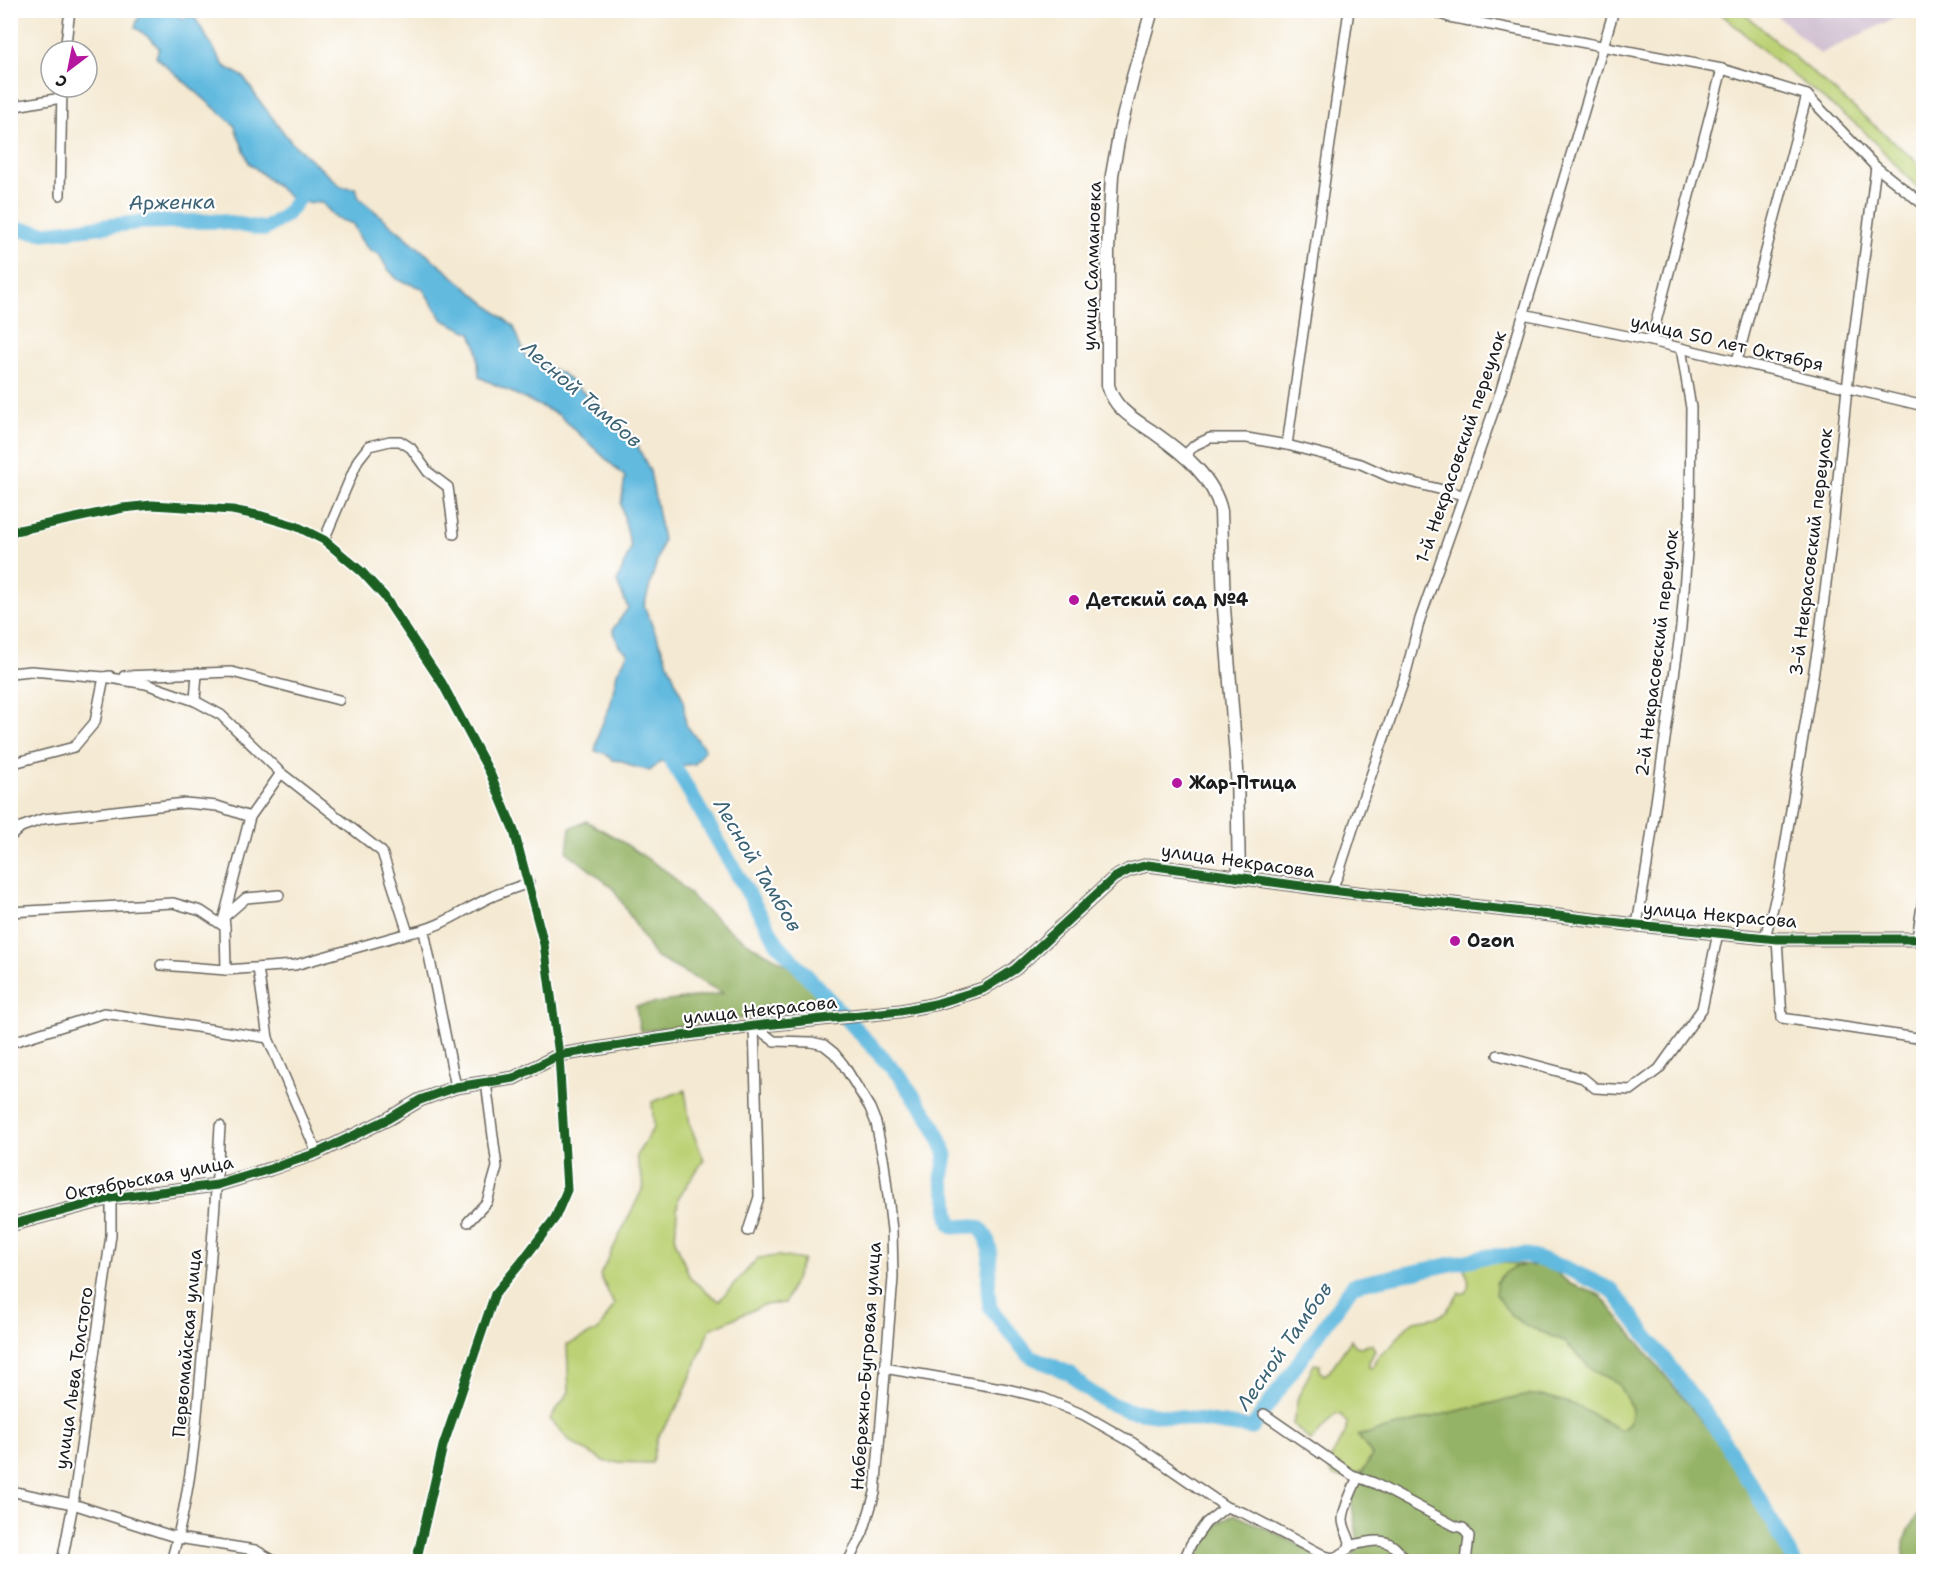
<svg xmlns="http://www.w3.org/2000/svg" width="1934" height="1572" viewBox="0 0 1934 1572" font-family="'Shantell Sans',sans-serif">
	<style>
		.industrial { fill: #cfbdcf }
		.green { fill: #bcd175; stroke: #6c7648; stroke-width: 1.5 }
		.forest { fill: #95b366; stroke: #586841; stroke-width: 1.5 }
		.water { fill: #62badf; stroke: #3f6b7e; stroke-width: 1.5 }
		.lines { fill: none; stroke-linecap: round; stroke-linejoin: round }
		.river { stroke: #62badf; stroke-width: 15 }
		.minor-casing { stroke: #68645c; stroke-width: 12 }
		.tertiary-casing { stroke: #68645c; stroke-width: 15 }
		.minor { stroke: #fff; stroke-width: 9 }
		.tertiary { stroke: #fff; stroke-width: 12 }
		.cycleway-casing { stroke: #fff; stroke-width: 13 }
		.cycleway { stroke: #1b5e20; stroke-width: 9 }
		.poi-dot { fill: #b5179e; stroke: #fff; stroke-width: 2 }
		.labels { text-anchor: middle; stroke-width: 4.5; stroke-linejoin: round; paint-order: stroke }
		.street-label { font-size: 18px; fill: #1c1c1c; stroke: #fff }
		.poi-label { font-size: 18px; font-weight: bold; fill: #1c1c1c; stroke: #fff; text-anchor: start }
		.water-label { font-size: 20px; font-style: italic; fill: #3c6374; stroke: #fff }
	</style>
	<rect width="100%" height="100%" fill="#fff"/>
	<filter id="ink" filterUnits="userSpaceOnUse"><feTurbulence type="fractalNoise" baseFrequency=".0167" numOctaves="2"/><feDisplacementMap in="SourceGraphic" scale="12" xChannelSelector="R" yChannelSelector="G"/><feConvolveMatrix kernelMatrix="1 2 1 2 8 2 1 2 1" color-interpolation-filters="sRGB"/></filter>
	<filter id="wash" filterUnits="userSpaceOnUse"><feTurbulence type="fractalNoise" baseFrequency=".008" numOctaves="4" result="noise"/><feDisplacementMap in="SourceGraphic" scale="24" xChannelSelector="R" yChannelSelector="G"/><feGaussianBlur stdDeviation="1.35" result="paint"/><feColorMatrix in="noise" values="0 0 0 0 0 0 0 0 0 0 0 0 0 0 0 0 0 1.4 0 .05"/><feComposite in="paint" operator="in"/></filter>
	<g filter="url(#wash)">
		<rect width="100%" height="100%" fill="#f4e9d2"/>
		<polygon class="industrial" points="1772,11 1910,11 1820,54"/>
		<g class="green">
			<polygon points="1718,11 1741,11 1923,167 1923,191 1916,186 1861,128 1785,69"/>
			<polygon points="685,1090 690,1125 704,1160 678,1198 675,1240 690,1278 719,1301 758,1258 779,1256 803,1260 785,1303 764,1305 710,1329 680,1403 657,1438 652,1463 606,1462 572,1443 550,1419 569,1392 567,1345 599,1330 614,1305 600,1275 644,1186 636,1156 654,1127 652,1102"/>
			<path d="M1461,1259L1527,1265L1514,1267L1527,1326L1564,1341L1593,1371L1617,1382L1632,1409L1629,1424L1621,1430L1529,1395L1453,1412L1358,1436L1372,1455L1363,1471L1341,1478L1334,1476L1329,1470V1461L1346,1431L1347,1423L1341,1415L1336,1414C1326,1422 1320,1434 1310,1441L1293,1424L1298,1397L1314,1364L1320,1365V1371L1324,1375L1329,1372L1351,1340L1356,1346L1361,1347L1368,1344H1372L1375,1351L1369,1362V1367L1372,1368L1379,1356L1392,1345L1406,1327L1414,1321L1438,1317L1446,1312L1459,1293H1466C1473,1282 1464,1270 1461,1259Z"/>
		</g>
		<g class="forest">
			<polygon points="586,821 618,839 669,873 697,902 729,930 753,946 788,965 807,984 827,1008 640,1031 636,1006 723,993 655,957 613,888 567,852 570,828"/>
			<polygon points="1527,1265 1543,1267 1556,1272 1570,1284 1600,1295 1760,1493 1793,1561 1348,1562 1359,1547 1351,1501 1363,1471 1372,1455 1358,1436 1453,1412 1529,1395 1542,1395 1575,1405 1621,1430 1629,1424 1632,1409 1617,1382 1593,1371 1564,1341 1527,1326 1511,1316 1496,1294 1496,1283 1501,1276 1514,1267"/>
			<path d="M1923,1509V1561H1903C1902,1544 1910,1521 1923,1509Z"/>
			<polygon points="1234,1514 1294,1542 1326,1561 1192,1562 1204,1544 1205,1532"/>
		</g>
		<path class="water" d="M138,11H174L180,18L194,16L224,66L244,77L258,99L291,142L342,187L356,188L359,198L514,327L526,357L563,374L633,437L650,471L663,540L644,606L683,699L686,725L705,749L695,764L675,766L661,761L650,771L631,766L623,761L613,760L604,753L595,751L599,732L610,706L617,673L628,653L619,646L613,629L628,608L617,582L631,547L621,505L625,477L559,415L479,377L477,348L471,333L443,320L422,288L398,280L387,268L379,254C365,251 359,237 353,224L336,218L322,203L296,202L249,163L234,125L156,57L159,48L152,40L135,27L140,13Z"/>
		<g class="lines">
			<g class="river">
				<polyline points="10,228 45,233 142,222 219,221 265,229 286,215 308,186"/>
				<polyline points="664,748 777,943 901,1078 933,1124 946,1155 942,1179 947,1197 948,1213 951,1224 954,1227 972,1226 981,1229 987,1238 990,1250 988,1290 990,1308 1025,1351 1032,1357 1071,1374 1083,1387 1106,1402 1127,1410 1252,1428 1353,1285 1489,1256 1526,1255 1566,1268 1612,1290 1714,1425 1755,1491 1794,1562"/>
			</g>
		</g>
	</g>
	<g filter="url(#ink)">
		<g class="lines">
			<defs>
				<g id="minor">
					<polyline points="1430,10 1449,17 1722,69 1807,95 1876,167 1924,205"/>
					<polyline points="65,51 70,10"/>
					<polyline points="10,107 61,98"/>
					<polyline points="60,195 62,87"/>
					<polyline points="1523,314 1651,341 1924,406"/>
					<polyline points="1651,341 1722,69"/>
					<polyline points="1737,361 1807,95"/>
					<polyline points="1287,445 1349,10"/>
					<polyline points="1183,457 1195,445 1210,438 1247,438 1287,445 1361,464 1390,477 1463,495"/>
					<polyline points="10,532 123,508 152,505 232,510 262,516 296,526 324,540 362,572 384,596 442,683 490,773 514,831 544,944 559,1055 567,1190 555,1218 520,1264 495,1294 443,1446 416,1562"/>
					<polyline points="324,540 358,460 369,446 390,441 400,441 411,448 428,472 448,487 454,534"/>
					<polyline points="10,673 31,671 104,677 146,684 195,701 221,715 281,773 382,852 408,933"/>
					<polyline points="124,676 232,672 339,700"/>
					<polyline points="195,701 197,673"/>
					<polyline points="10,764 74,747 95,722 104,677 110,676"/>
					<polyline points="10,837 21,827 43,819 185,803 217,806 250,817"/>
					<polyline points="1331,890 1338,875 1357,816 1404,680 1420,619 1501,390 1614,10"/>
					<polyline points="10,912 173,903 201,911 225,927 226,970"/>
					<polyline points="224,917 246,898 279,895"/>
					<polyline points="1637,925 1647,865 1681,627 1690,514 1691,408 1681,348"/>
					<polyline points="225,927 224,917 250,817 281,773"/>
					<polyline points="424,931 456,1087"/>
					<polyline points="1765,937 1778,889 1818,646 1833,528 1847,388 1876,167"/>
					<polyline points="1777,939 1782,1018 1924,1039"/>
					<polyline points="1917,939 1924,893"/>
					<path d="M161,965L226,970L295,965L408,933C440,929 464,909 493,896C505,891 517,887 529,883"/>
					<polyline points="258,968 268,1038 317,1153"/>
					<polyline points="754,1026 774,1041 811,1042 824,1045 834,1053 843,1064 870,1108 876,1123 884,1163 892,1230 893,1278 875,1493 863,1532 848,1562"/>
					<polyline points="10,1043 104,1013 268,1038"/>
					<polyline points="1498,1055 1583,1078 1595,1088 1631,1090 1659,1069 1702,1009 1718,933"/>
					<polyline points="468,1222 487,1202 497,1167 486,1082"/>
					<polyline points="748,1231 759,1197 754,1026"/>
					<polyline points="884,1368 1007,1389 1043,1398 1084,1415 1133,1443 1226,1507 1244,1513 1325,1556 1333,1558 1335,1562"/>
					<polyline points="1264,1414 1352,1475 1374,1483 1455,1526 1463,1528 1469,1536 1466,1562"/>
					<polyline points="10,1491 73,1504 178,1538 255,1550 276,1562"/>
					<path d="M1349,1546C1374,1540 1392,1534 1405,1562"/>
					<path d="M1333,1558C1364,1546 1343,1537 1343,1519C1344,1506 1353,1489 1358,1477"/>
					<polyline points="62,1562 73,1504 111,1235 111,1198"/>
					<path d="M171,1562C192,1490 197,1419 203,1345C210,1272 216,1199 220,1126"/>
					<polyline points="1183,1562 1191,1544 1206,1523 1226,1507"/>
				</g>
				<g id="tertiary">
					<path d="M1152,10L1133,77L1120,130L1112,175L1108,251V385C1114,410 1136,420 1156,434C1183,453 1214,478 1221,511L1224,608L1237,769L1239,878"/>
					<polyline points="10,1225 111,1198 217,1185 270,1169 317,1153 388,1119 420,1100 456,1087 514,1078 559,1055 658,1039 754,1026 900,1011 935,1004 983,989 1015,969 1114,878 1129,870 1148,865 1331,890 1637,925 1777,939 1924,939"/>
				</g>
			</defs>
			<use href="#minor" class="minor-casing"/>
			<use href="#tertiary" class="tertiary-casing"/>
			<use href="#minor" class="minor"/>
			<use href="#tertiary" class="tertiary"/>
			<defs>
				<g id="cycleway">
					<polyline points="10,532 123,508 152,505 232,510 262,516 296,526 324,540 362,572 384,596 442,683 490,773 514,831 544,944 559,1055 567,1190 555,1218 520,1264 495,1294 443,1446 416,1562"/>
					<polyline points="10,1225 111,1198 217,1185 270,1169 317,1153 388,1119 420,1100 456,1087 514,1078 559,1055 658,1039 754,1026 900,1011 935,1004 983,989 1015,969 1114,878 1129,870 1148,865 1331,890 1637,925 1777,939 1924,939"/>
				</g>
			</defs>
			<use href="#cycleway" class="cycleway-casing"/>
			<use href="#cycleway" class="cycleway"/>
		</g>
	</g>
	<g class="poi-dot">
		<circle cx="1074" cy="600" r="6"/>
		<circle cx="1177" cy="783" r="6"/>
		<circle cx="1455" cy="941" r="6"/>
	</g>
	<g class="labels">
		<g class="street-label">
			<text transform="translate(1092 266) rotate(-88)" y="6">улица Салмановка</text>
			<text transform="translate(1727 343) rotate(13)" y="6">улица 50 лет Октября</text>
			<text transform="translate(1461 447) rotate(-71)" y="6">1-й Некрасовский переулок</text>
			<text transform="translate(1811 552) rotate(-83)" y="6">3-й Некрасовский переулок</text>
			<text transform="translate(1657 653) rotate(-83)" y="6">2-й Некрасовский переулок</text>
			<text transform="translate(1238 861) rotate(8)" y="6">улица Некрасова</text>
			<text transform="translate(1720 915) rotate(5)" y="6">улица Некрасова</text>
			<text transform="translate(760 1010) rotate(-6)" y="6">улица Некрасова</text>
			<text transform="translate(149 1178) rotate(-11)" y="6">Октябрьская улица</text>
			<text transform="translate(187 1343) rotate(-85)" y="6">Первомайская улица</text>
			<text transform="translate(866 1366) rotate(-86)" y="6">Набережно-Бугровая улица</text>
			<text transform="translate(74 1378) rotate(-82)" y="6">улица Льва Толстого</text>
		</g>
		<g class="poi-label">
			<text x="1086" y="606">Детский сад №4</text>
			<text x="1189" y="789">Жар-Птица</text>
			<text x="1467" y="947">Ozon</text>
		</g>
		<g class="water-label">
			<text transform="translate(172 202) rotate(-1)" y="7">Арженка</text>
			<text transform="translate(582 394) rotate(41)" y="7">Лесной Тамбов</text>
			<text transform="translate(758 865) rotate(59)" y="7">Лесной Тамбов</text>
			<text transform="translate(1284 1346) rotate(-55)" y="7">Лесной Тамбов</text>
		</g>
	</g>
	<rect width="1934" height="1572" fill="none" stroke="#fff" stroke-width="36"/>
	<g transform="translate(69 69) rotate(212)"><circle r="28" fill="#ffffff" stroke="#a4a4a4" stroke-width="1.5"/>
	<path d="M0-4.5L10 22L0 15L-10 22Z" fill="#b5179e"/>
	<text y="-9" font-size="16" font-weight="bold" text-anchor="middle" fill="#1c1c1c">С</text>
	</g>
</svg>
